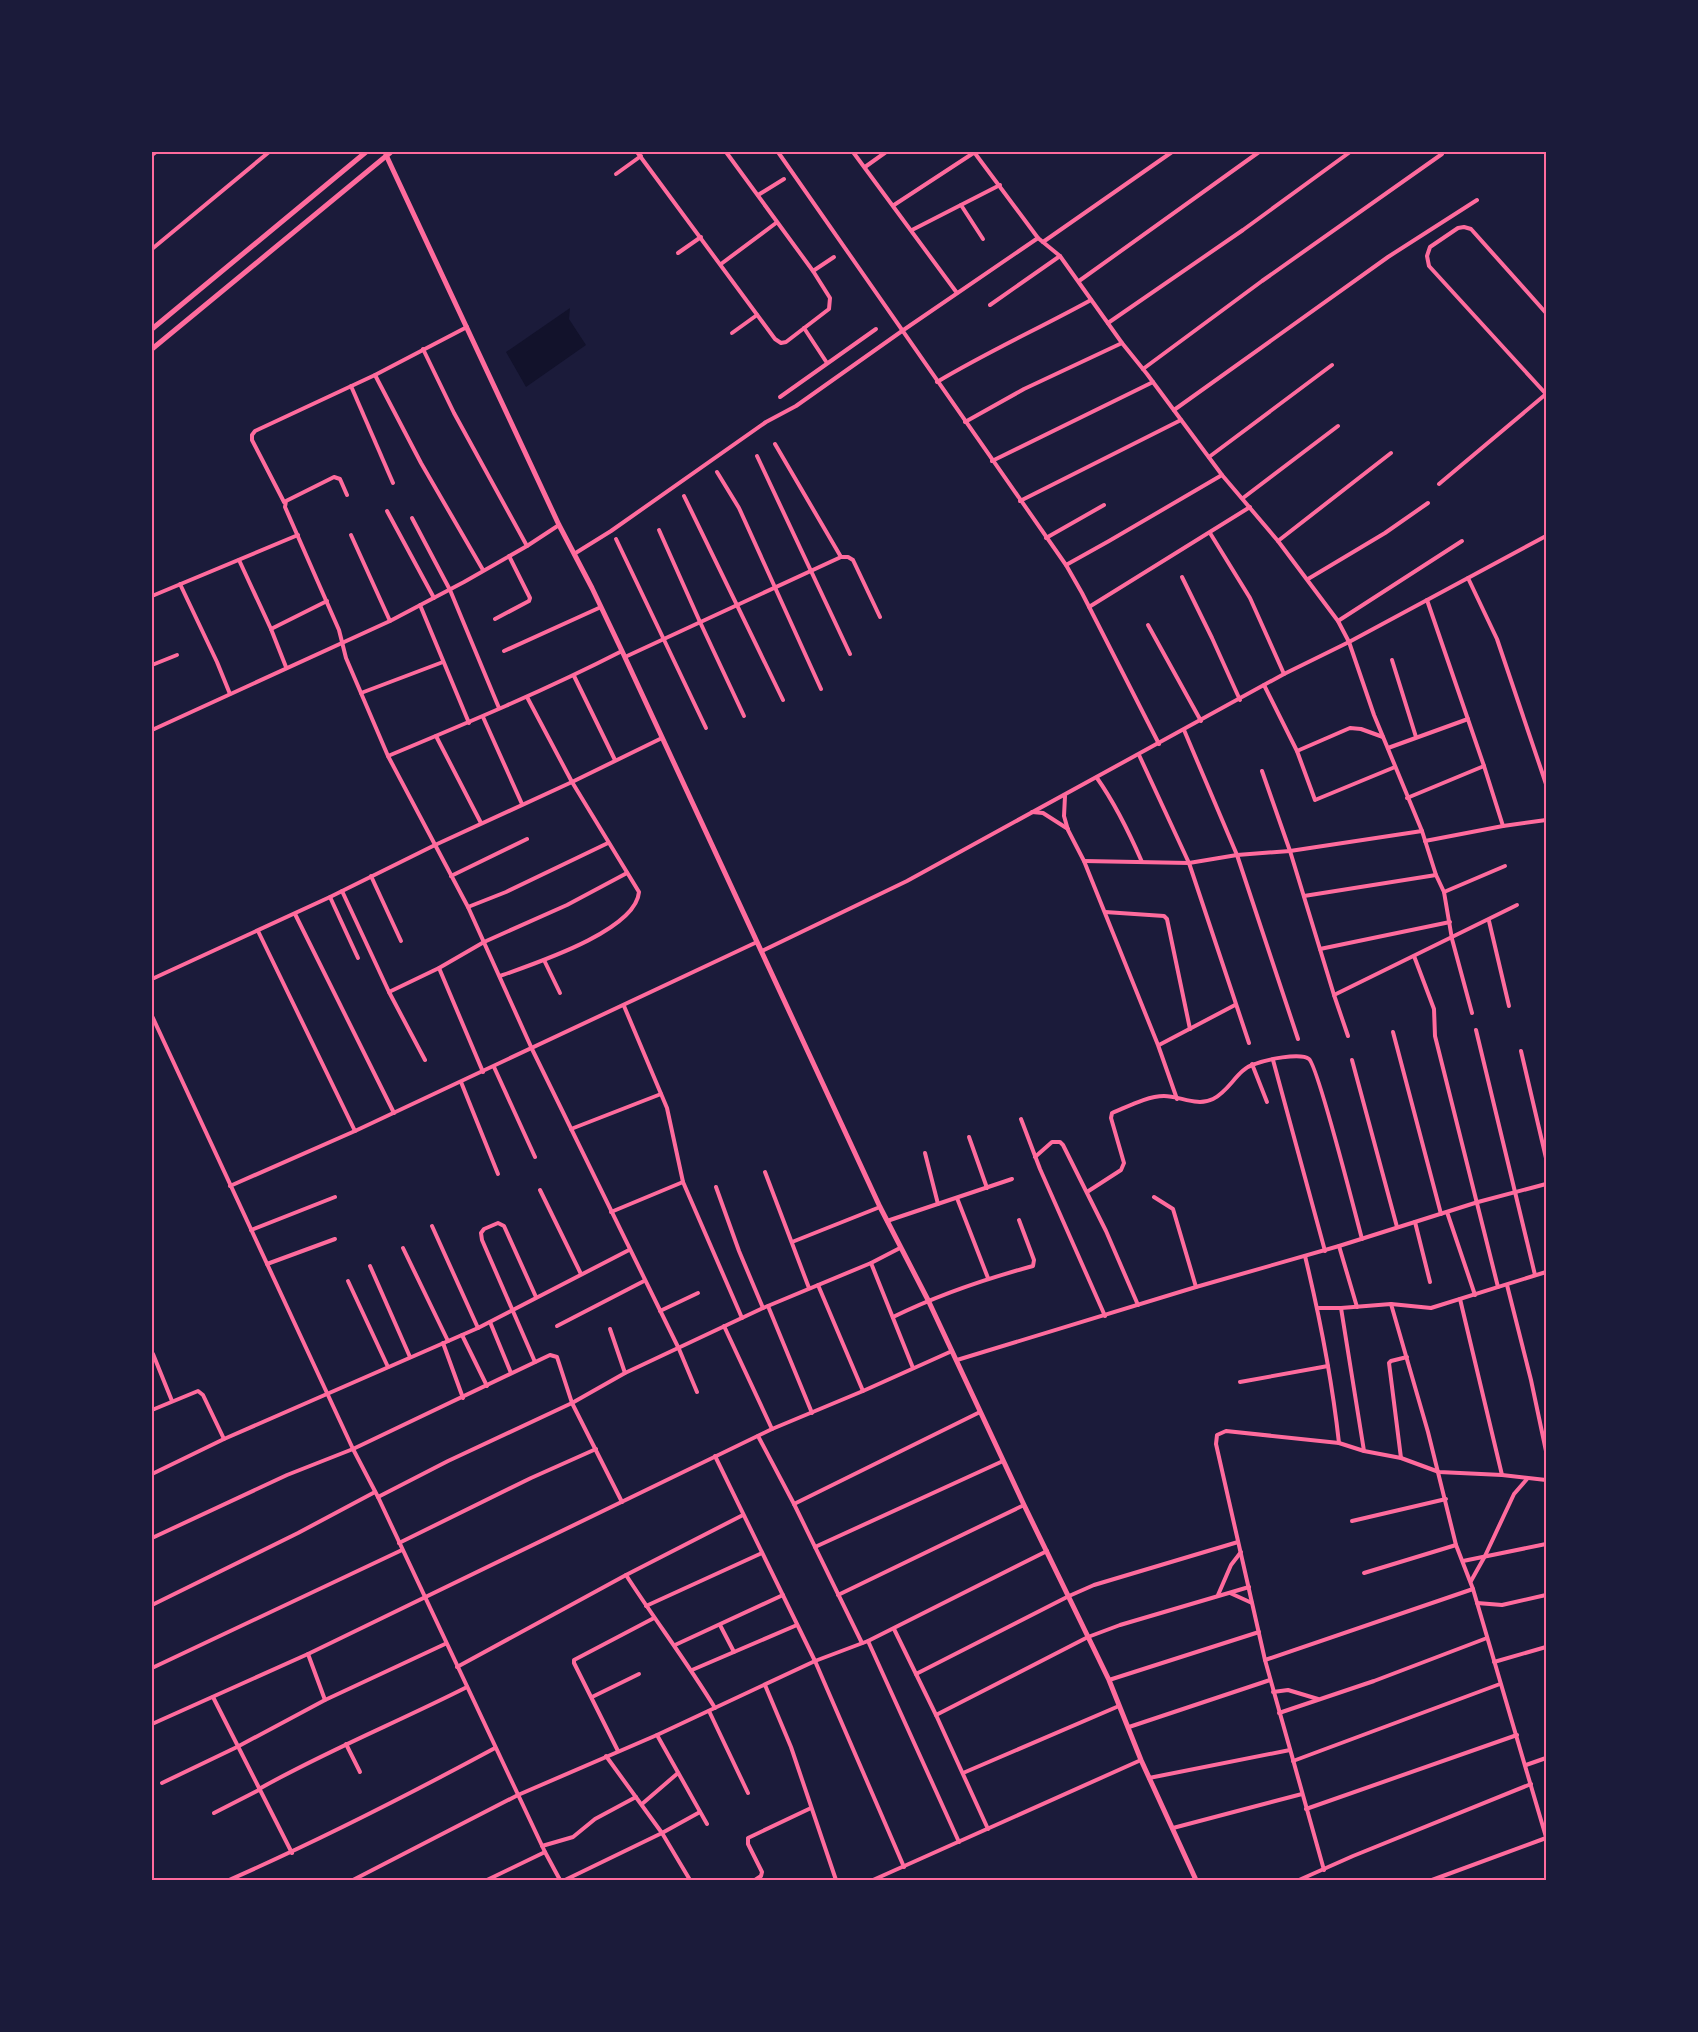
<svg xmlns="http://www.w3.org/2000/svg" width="1698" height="2032" viewBox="0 0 1698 2032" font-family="'PT Sans',sans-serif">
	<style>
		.water { fill: #12122b }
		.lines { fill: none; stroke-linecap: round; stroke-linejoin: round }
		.minor { stroke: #ff6b9d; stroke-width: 4 }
		.tertiary { stroke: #ff6b9d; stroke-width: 5 }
		.secondary { stroke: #ff6b9d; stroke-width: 5 }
		.neatline { fill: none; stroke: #ff6b9d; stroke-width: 2 }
	</style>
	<rect width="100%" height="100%" fill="#1b1b3a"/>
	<polygon class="water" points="570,308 569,319 586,345 526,387 506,352"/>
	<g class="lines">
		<g class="minor">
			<polyline points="637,152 775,339 781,343 786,342 829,309 830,298 813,271 726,152"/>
			<polyline points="778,152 1066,565 1082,593 1159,744"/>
			<polyline points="853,152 957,293"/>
			<polyline points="974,152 1038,238 1060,256 1122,343 1147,374 1222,475 1278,541 1338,621 1349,642 1374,715 1422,831 1436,875 1444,892 1452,939 1472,1013"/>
			<polyline points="152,155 156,152"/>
			<polyline points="865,167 886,152"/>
			<polyline points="616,174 641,156"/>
			<polyline points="758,195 784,179"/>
			<polyline points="894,205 975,152"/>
			<polyline points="961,205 983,239"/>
			<polyline points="912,230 1000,185"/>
			<polyline points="1043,242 1172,152"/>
			<polyline points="152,249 269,152"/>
			<polyline points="678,253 701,237"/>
			<polyline points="721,264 776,223"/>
			<polyline points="813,271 834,257"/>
			<polyline points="1079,281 1259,152"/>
			<polyline points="990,305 1060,256"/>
			<polyline points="1546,313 1471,229 1464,227 1458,228 1430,247 1427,256 1429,266 1546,394"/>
			<polyline points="1108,323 1243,230 1350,152"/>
			<polyline points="804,328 827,363"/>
			<polyline points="732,333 757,315"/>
			<polyline points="423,349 454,413 527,546"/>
			<polyline points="1143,369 1262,281 1442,154"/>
			<polyline points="375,375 421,463 483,570"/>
			<path d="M937,382C987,352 1040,328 1091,300"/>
			<polyline points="351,386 393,483"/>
			<polyline points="780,397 876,329"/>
			<polyline points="1174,410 1388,257 1477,200"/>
			<polyline points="965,422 1024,389 1122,343"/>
			<polyline points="775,444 841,557"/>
			<polyline points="757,456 850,654"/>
			<polyline points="1209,457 1332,365"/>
			<polyline points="992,461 1153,382"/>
			<polyline points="717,472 739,508 821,689"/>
			<polyline points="1439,484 1546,394"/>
			<polyline points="347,495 340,479 334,477 286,501 285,507 339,630 346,658 388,756 468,907 532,1049 679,1349 697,1392"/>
			<polyline points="684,496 783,700"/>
			<polyline points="1243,498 1338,426"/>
			<polyline points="1020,501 1181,420"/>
			<polyline points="284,502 252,440 252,435 255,431 375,375 467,327"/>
			<polyline points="387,511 434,598"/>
			<polyline points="412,518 450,590 499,708"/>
			<polyline points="659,530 700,622 744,716"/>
			<polyline points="1210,533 1250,598 1284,674"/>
			<polyline points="351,535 390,621"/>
			<polyline points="1046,538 1104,505"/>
			<polyline points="616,539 706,728"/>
			<polyline points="1278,541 1391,453"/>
			<polyline points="574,554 611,531 766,422 796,406 902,331 1038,238"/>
			<polyline points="239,560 271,629 286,667"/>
			<polyline points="1066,565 1109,541 1222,475"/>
			<polyline points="1182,577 1212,638 1240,700"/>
			<polyline points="1468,578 1497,639 1546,784"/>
			<polyline points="1308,579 1385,533 1428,503"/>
			<polyline points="180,584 217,662 230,694"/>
			<polyline points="152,596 298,535"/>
			<polyline points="420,605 469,723"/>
			<polyline points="1089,607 1250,507"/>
			<polyline points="495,619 529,601 530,598 509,556"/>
			<polyline points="1338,621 1462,541"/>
			<polyline points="1148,625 1201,721"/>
			<polyline points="271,629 327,601"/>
			<polyline points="504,651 601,607"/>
			<polyline points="625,657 841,557 848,557 853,560 880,617"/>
			<polyline points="1392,660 1416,737"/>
			<polyline points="152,665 177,655"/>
			<polyline points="574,676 615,760"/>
			<polyline points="1264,685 1297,751 1315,800 1395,767"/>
			<polyline points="361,693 443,662"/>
			<polyline points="483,717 522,804"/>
			<polyline points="152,730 390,621 464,582 527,546 559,525"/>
			<polyline points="1184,730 1237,855 1298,1039"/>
			<polyline points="436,736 481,823"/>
			<polyline points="1388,748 1468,719"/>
			<polyline points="1297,751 1350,728 1361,729 1383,737"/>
			<polyline points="1139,755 1189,863 1249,1043"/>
			<path d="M388,756C467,723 546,690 622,651"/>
			<polyline points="1262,771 1290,851 1334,995 1348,1036"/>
			<path d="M1097,778C1116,805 1129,832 1142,862"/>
			<polyline points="1065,796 1064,816 1068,830 1084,861 1158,1045 1177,1099"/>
			<polyline points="1407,798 1484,766"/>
			<polyline points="1032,812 1043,813 1068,829"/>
			<polyline points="1503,826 1546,820"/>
			<polyline points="1425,841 1503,826 1484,766 1427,600"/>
			<polyline points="1084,861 1189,863 1237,855 1290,851 1422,831"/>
			<polyline points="371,876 401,941"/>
			<polyline points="451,876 527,839"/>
			<polyline points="342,891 389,992 425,1060"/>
			<polyline points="1444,892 1505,866"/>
			<polyline points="1304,896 1436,875"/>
			<polyline points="330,897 358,958"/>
			<polyline points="468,907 506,892 608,843"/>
			<polyline points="1105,912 1164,916 1167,919 1190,1029"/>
			<polyline points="295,914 394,1113"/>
			<polyline points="1489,921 1509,1006"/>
			<polyline points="258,931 355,1131"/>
			<polyline points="1320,949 1450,922"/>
			<polyline points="762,951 907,881 1284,674 1349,642 1546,536"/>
			<polyline points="1414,956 1434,1009 1435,1036 1498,1287"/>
			<polyline points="544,960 560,993"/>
			<polyline points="439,968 483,1072"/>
			<path d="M500,976C533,964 636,931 639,892L572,782L527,697"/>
			<polyline points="152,979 330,897 435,845 572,782 662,738"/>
			<polyline points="389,992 439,968 484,942 567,905 627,873"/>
			<polyline points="1334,995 1517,905"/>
			<polyline points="624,1006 667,1108 683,1182 742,1318"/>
			<polyline points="152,1016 353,1449 378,1497 545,1852 560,1880"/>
			<polyline points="1476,1030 1535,1275"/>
			<polyline points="1393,1032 1441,1214"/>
			<polyline points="1159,1045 1235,1005"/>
			<polyline points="1521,1051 1546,1158"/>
			<polyline points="1273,1060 1325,1251"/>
			<polyline points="1352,1060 1397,1227"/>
			<polyline points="1252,1064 1267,1102"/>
			<polyline points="494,1067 535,1157"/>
			<polyline points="461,1082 498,1174"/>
			<polyline points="1021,1119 1040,1169 1105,1316"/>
			<polyline points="571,1129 661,1094"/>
			<polyline points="969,1137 987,1188"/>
			<polyline points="925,1153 938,1204"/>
			<polyline points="1035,1157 1052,1142 1060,1142 1063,1145 1106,1231 1138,1305"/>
			<polyline points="765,1172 809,1288"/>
			<polyline points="230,1186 355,1131 757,942"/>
			<polyline points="716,1187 739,1251 763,1308"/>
			<polyline points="540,1190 581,1274"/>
			<path d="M1087,1192L1121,1170L1124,1163L1111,1118L1112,1113C1127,1107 1147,1096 1164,1096C1180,1096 1197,1107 1213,1099C1230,1091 1237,1069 1255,1064C1265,1060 1300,1052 1309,1059C1318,1066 1356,1217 1362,1239"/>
			<polyline points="1154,1197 1173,1209 1196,1287"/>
			<polyline points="957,1198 988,1278"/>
			<polyline points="611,1212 683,1182"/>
			<polyline points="1447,1212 1475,1295"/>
			<polyline points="887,1221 1012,1179"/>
			<polyline points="1415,1222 1430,1282"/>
			<polyline points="432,1226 478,1328"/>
			<polyline points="251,1230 335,1197"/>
			<polyline points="792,1242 880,1207"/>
			<polyline points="1339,1246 1357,1307"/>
			<polyline points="403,1248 448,1341"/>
			<path d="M1305,1256C1320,1318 1332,1380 1339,1443"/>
			<polyline points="871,1263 913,1368"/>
			<polyline points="267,1264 335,1239"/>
			<polyline points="370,1266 410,1357"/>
			<polyline points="348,1281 388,1367"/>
			<polyline points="818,1285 863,1391"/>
			<polyline points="1507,1285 1531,1380 1546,1451"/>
			<polyline points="1460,1299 1502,1475"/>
			<polyline points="1391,1304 1428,1432 1456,1545 1473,1589 1546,1837"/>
			<polyline points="768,1306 812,1413"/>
			<polyline points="1317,1308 1341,1308 1391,1304 1431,1308 1546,1272"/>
			<polyline points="1341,1308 1364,1451"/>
			<polyline points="660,1311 698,1293"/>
			<path d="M893,1317C938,1295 985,1279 1033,1266L1034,1260L1019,1220"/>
			<polyline points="490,1322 511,1373"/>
			<polyline points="557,1326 644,1281"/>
			<polyline points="724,1326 772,1429"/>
			<polyline points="610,1329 625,1373"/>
			<polyline points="462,1335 487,1386"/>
			<polyline points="443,1343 463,1398"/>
			<polyline points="153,1354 172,1401"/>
			<polyline points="957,1360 1196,1287 1339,1246 1478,1202 1546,1184"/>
			<polyline points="535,1362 482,1240 481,1233 484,1229 498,1223 504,1226 536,1297"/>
			<polyline points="1240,1382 1328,1366"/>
			<polyline points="152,1410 198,1391 203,1395 224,1439"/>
			<polyline points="758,1436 794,1504 862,1643"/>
			<polyline points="715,1456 815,1661 904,1867"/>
			<polyline points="1401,1458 1389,1363 1391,1361 1407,1357"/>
			<polyline points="152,1474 224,1439 478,1328 629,1250"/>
			<polyline points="378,1497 448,1461 572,1403 625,1373 763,1308 871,1263 900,1248"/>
			<polyline points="794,1504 980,1412"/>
			<polyline points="1352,1521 1446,1499"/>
			<polyline points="152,1538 287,1475 353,1449 550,1355 557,1357 572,1403 622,1502"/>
			<polyline points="399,1543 531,1478 596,1449"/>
			<polyline points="815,1547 1003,1461"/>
			<polyline points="1463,1561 1546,1544"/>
			<polyline points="1364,1573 1456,1545"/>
			<path d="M626,1575C655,1620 687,1662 715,1708"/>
			<polyline points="1471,1581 1485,1556 1514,1494 1527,1479"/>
			<polyline points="1230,1593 1252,1603"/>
			<polyline points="838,1595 1024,1505"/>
			<polyline points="1218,1595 1231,1565 1241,1552"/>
			<polyline points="1477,1603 1502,1605 1546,1595"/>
			<polyline points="152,1605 298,1533 375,1492"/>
			<polyline points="646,1606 762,1553"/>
			<polyline points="720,1625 734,1652"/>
			<polyline points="894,1629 936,1715 988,1829"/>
			<polyline points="868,1641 959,1842"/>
			<polyline points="675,1645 783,1595"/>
			<polyline points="308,1654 325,1700"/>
			<polyline points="1265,1660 1473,1589"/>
			<polyline points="1494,1662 1546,1647"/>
			<polyline points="457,1667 626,1575 743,1515"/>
			<polyline points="152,1668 402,1550"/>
			<polyline points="692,1670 797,1625"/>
			<polyline points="916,1674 1069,1596 1094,1585 1238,1542"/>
			<polyline points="1109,1680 1259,1632"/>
			<polyline points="765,1685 791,1747 836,1880"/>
			<polyline points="1273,1692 1288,1690 1318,1699"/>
			<polyline points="213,1697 292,1853"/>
			<polyline points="592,1697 639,1674"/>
			<polyline points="709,1711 748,1793"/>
			<polyline points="1279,1713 1374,1681 1487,1638"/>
			<polyline points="936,1715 1088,1637 1120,1625 1249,1587"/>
			<polyline points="152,1724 308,1654 772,1429 863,1391 952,1351"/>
			<polyline points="1129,1727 1270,1680"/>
			<polyline points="657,1735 707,1824"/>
			<polyline points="346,1744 360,1772"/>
			<polyline points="618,1751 574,1663 574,1660 654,1618"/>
			<polyline points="606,1756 662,1833 690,1880"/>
			<polyline points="1293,1761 1500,1684"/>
			<polyline points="1526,1765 1546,1758"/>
			<polyline points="963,1773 1119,1706"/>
			<polyline points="1149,1778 1290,1750"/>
			<polyline points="162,1783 237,1747 325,1700 445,1644"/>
			<path d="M259,1789C326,1751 398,1722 467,1687"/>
			<polyline points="642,1804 678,1773"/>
			<polyline points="1306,1809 1517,1735"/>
			<polyline points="214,1813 259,1790"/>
			<polyline points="1173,1828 1302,1794"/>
			<polyline points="542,1846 573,1837 595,1819 636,1797"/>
			<polyline points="1324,1870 1265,1660 1216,1444 1217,1435 1226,1431 1339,1443 1364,1451 1401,1458 1439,1472 1502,1475 1546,1480"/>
			<path d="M229,1880C320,1840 408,1795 495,1748"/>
			<polyline points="353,1880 518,1795 657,1735 815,1661 868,1641 1047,1551"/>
			<polyline points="487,1880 545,1852"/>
			<polyline points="565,1880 662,1833 700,1812"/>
			<polyline points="755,1880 761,1876 762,1872 748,1844 748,1838 811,1808"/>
			<polyline points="873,1880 1141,1760"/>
			<polyline points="1299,1880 1353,1856 1531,1784"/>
			<polyline points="1432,1880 1546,1838"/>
		</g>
		<polyline class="tertiary" points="386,155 559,525 592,588 622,651 880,1207 928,1300 1024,1505 1109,1680 1141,1760 1196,1880"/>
		<g class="secondary">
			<polyline points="152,329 366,152"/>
			<polyline points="152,349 391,152"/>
		</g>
	</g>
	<rect width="1698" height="2032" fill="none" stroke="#1b1b3a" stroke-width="306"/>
	<rect x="153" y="153" width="1392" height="1726" class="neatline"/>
</svg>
